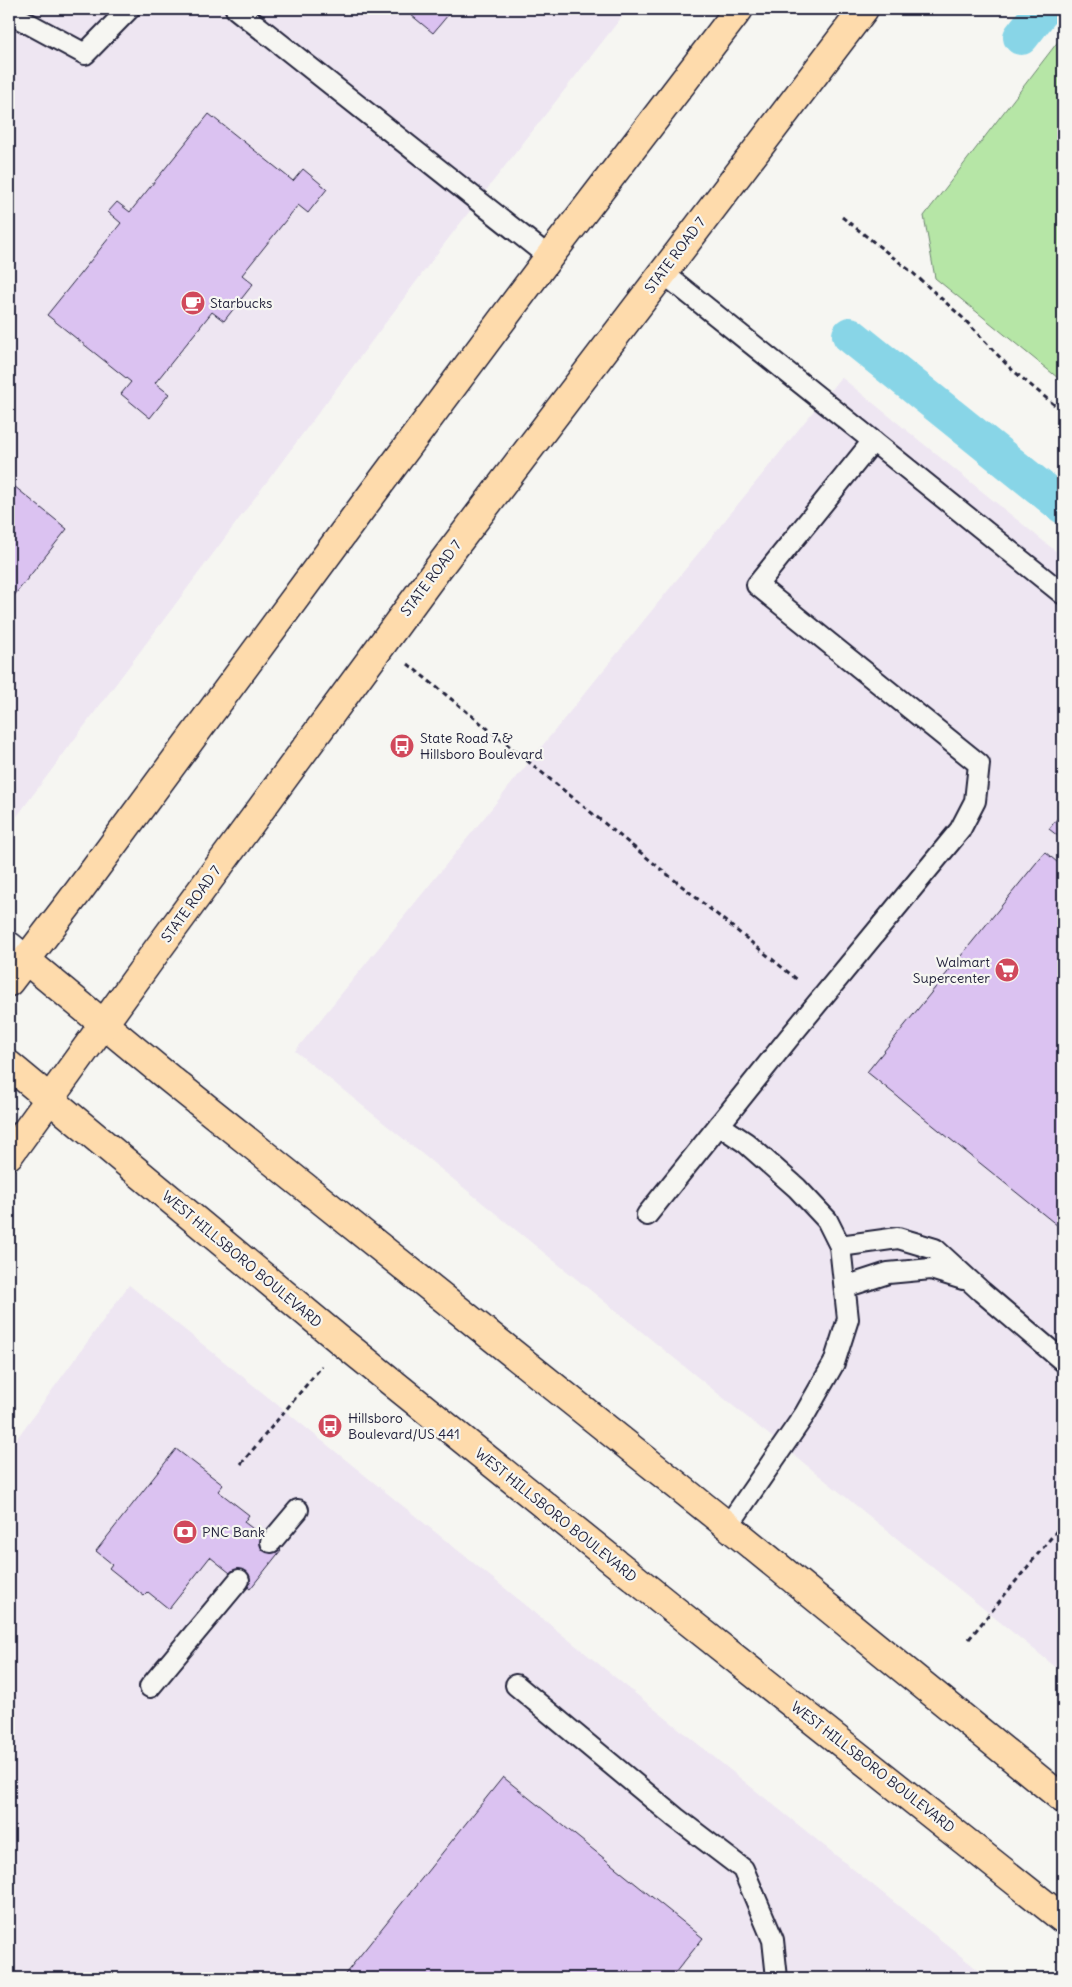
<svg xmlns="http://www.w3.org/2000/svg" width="1072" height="1987" viewBox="0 0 1072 1987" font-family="Delius,sans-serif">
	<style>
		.built { fill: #eee6f2 }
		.green { fill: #b6e6a6; stroke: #6c8470 }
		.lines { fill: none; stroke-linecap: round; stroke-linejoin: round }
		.canal { stroke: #88d5e7; stroke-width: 36 }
		.building { fill: #dbc2f1; stroke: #22223b }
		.service-casing { stroke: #22223b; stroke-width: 24 }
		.tertiary-casing { stroke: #22223b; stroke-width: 31 }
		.primary-casing { stroke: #22223b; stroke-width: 31 }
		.path { stroke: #22223b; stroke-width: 3; stroke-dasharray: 5 4; stroke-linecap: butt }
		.service { stroke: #f6f6f2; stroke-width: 20 }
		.tertiary { stroke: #f6f6f2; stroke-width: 28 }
		.primary { stroke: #fedbac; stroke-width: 28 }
		.labels { text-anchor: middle; stroke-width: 4.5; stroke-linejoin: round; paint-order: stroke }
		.street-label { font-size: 14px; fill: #22223b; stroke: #f6f6f2 }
		.poi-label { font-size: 14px; fill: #22223b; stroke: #f6f6f2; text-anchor: start }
	</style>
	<rect width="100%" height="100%" fill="#f6f6f2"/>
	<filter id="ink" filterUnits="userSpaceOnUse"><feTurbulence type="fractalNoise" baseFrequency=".02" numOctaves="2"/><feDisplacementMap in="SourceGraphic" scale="10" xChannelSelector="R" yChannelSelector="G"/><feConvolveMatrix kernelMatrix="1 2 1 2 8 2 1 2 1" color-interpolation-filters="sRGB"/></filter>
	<g filter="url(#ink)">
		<g class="built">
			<polygon points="9,9 628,9 448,239 9,827"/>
			<polygon points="841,377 1063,557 1063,1673 295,1051"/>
			<polygon points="129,1285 988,1978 9,1978 9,1449"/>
		</g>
		<polygon class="green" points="1063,35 1063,382 935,278 924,216"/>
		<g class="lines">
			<g class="canal">
				<polyline points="1021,37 1043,9"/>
				<polyline points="850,335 1063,506"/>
			</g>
		</g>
		<g class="building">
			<polygon points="406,9 453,9 433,33 405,10"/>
			<polygon points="209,114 293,181 303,169 327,189 308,213 298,205 242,275 253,284 224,321 212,312 155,383 169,394 150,418 121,394 131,382 47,315 121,223 108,212 117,202 130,212"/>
			<polygon points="9,482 67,529 9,602"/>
			<polygon points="1063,811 1063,840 1049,829"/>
			<polygon points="1045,852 1063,867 1063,1230 867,1072"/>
			<polygon points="176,1449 223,1485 218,1491 249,1515 244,1522 281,1550 250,1589 210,1557 169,1609 148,1592 144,1596 109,1568 112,1564 96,1551"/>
			<polygon points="503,1777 703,1938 671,1978 342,1978"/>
		</g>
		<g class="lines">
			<defs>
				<g id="service">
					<polyline points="236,9 549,257"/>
					<polyline points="9,13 85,54 129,9"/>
					<polyline points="873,441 1063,594"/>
					<polyline points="719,1125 746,1143 797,1188 827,1220 840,1246 848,1319 834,1363 805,1414 728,1526"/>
					<polyline points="647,1215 788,1039 960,830 975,801 979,764 757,585 873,441 662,272"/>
					<polyline points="840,1246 898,1238 935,1249 982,1292 1063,1361"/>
					<polyline points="845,1287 888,1273 931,1269 963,1279"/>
					<polyline points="271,1542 298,1510"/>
					<polyline points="516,1685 676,1818 743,1869 773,1940 777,1978"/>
					<polyline points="150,1687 239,1580"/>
				</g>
				<polyline id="tertiary" points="9,946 26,960"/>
				<g id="primary">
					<polyline points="26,960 170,1079 728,1526 1063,1799"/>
					<polyline points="9,982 78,892 355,517 549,257 739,9"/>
					<polyline points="9,1065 342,1342 668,1605 1063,1919"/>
					<polyline points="9,1155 155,953 436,571 864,9"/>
				</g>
			</defs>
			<use href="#service" class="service-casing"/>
			<use href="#tertiary" class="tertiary-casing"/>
			<use href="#primary" class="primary-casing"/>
			<g class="path">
				<polyline points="842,217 913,273 963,318 1010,368 1063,412"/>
				<polyline points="408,664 799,981"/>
				<polyline points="241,1464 322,1366"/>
				<polyline points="969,1639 1063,1523"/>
			</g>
			<use href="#service" class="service"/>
			<use href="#tertiary" class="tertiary"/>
			<use href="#primary" class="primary"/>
		</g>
	</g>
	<defs>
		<symbol id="cafe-disc" viewBox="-11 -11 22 22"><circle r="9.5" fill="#d1495b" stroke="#f6f6f2"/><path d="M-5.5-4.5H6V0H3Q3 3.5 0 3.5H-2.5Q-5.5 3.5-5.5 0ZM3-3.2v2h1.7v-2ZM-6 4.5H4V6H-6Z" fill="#fff"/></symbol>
		<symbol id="bus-disc" viewBox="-11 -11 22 22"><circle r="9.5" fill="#d1495b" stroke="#f6f6f2"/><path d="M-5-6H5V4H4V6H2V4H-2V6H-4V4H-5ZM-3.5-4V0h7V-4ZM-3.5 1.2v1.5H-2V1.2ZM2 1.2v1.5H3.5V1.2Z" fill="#fff"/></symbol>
		<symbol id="supermarket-disc" viewBox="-11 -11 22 22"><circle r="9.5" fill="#d1495b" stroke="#f6f6f2"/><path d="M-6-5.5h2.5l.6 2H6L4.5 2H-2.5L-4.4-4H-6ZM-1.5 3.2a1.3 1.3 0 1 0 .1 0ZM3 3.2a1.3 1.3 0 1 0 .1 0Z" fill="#fff"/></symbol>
		<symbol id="bank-disc" viewBox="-11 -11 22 22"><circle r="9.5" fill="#d1495b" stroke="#f6f6f2"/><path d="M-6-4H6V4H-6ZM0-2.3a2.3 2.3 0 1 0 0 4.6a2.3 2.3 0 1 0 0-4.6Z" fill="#fff"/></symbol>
	</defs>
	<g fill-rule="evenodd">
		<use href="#cafe-disc" x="179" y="289" width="28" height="28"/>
		<use href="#bus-disc" x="388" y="732" width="28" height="28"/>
		<use href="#supermarket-disc" x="993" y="956" width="28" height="28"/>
		<use href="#bus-disc" x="316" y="1412" width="28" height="28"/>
		<use href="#bank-disc" x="171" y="1518" width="28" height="28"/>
	</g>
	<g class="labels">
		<g class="street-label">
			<text transform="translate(675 255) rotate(-53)" y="5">STATE ROAD 7</text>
			<text transform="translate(431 578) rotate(-53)" y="5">STATE ROAD 7</text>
			<text transform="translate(191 904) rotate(-54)" y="5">STATE ROAD 7</text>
			<text transform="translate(242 1259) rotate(40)" y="5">WEST HILLSBORO BOULEVARD</text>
			<text transform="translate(556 1515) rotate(39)" y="5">WEST HILLSBORO BOULEVARD</text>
			<text transform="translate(873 1767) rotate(38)" y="5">WEST HILLSBORO BOULEVARD</text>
		</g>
		<g class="poi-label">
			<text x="210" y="308">Starbucks</text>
			<text x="420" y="743">State Road 7 &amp;<tspan x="420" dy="16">Hillsboro Boulevard</tspan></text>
			<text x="990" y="967" text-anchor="end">Walmart<tspan x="990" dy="16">Supercenter</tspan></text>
			<text x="348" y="1423">Hillsboro<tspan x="348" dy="16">Boulevard/US 441</tspan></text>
			<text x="202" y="1537">PNC Bank</text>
		</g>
	</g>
	<rect width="1072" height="1987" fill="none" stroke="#f6f6f2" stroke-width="30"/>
	<rect x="15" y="15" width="1042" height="1957" fill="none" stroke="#22223b" stroke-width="2" filter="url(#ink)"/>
</svg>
